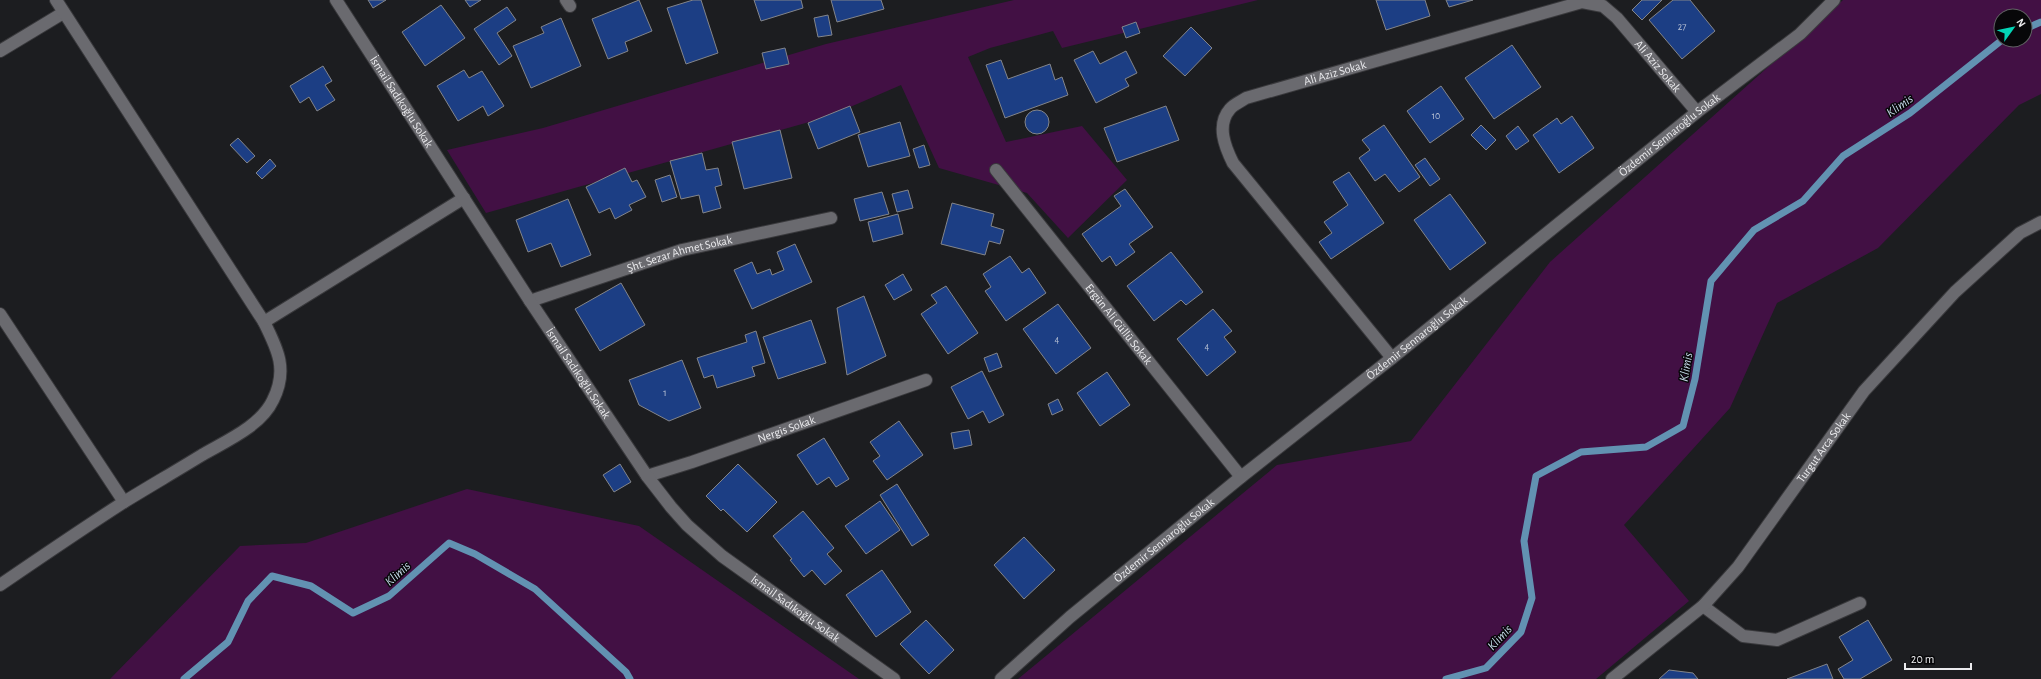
<svg xmlns="http://www.w3.org/2000/svg" width="2041" height="679" viewBox="0 0 2041 679" font-family="'Alegreya Sans',sans-serif">
	<style>
		.green { fill: #421044; fill-rule: evenodd }
		.lines { fill: none; stroke-linecap: round; stroke-linejoin: round }
		.stream { stroke: #6292b2; stroke-width: 7 }
		.building { fill: #1c3e84; stroke: #83858a }
		.street-casing { stroke: #39393c; stroke-width: 14 }
		.secondary-casing { stroke: #39393c; stroke-width: 14 }
		.street { stroke: #6a6a6f; stroke-width: 12 }
		.secondary { stroke: #6a6a6f; stroke-width: 12 }
		.labels { text-anchor: middle; stroke-width: 3; stroke-linejoin: round; paint-order: stroke }
		.number-label { font-size: 10px; fill: #b7c0d4 }
		.street-label { font-size: 12px; fill: #ebebee; stroke: #070709 }
		.water-label { font-size: 13px; font-style: italic; fill: #cadfee; stroke: #070709 }
	</style>
	<rect width="100%" height="100%" fill="#1c1d20"/>
	<g class="green">
		<polygon points="1014,0 1258,0 1062,48 1053,31 990,48 968,57 1006,142 1082,126 1127,180 1068,238 1027,193 939,168 901,85 827,117 486,213 447,150 543,128 826,44"/>
		<path d="M1843,0H2041V94L2019,105L1878,248L1777,303L1730,408L1624,525L1689,601L1596,679H1018L1277,465L1411,441L1550,262ZM2001,16H2025V40H2001Z"/>
		<polygon points="467,489 639,526 859,679 110,679 240,546 306,543"/>
	</g>
	<g class="lines">
		<g class="stream">
			<polyline points="2025,29 2041,22"/>
			<polyline points="184,679 228,642 248,601 272,576 311,586 353,613 389,596 449,543 475,554 535,589 626,672 630,679"/>
			<polyline points="1446,679 1486,668 1521,632 1532,598 1524,541 1536,476 1581,452 1646,447 1683,426 1695,379 1711,281 1754,230 1803,201 1843,156 1910,113 2002,40"/>
		</g>
	</g>
	<g class="building">
		<polygon points="368,0 386,0 373,8"/>
		<polygon points="465,0 481,0 470,7"/>
		<polygon points="639,0 652,31 625,42 628,51 608,59 592,19"/>
		<polygon points="693,0 701,0 718,53 686,64 667,8"/>
		<polygon points="754,0 801,0 803,8 761,21"/>
		<polygon points="831,0 881,0 884,9 837,22"/>
		<polygon points="1376,0 1425,0 1430,16 1386,30"/>
		<polygon points="1446,0 1473,0 1449,7"/>
		<polygon points="1642,0 1662,0 1642,20 1632,10"/>
		<polygon points="1673,0 1690,0 1715,31 1682,59 1649,20"/>
		<polygon points="441,5 465,38 425,66 402,32"/>
		<polygon points="507,7 516,20 497,33 512,56 499,65 474,29"/>
		<polygon points="828,15 832,35 818,37 814,18"/>
		<polygon points="561,18 581,66 531,88 513,46 544,33 541,27"/>
		<polygon points="1136,22 1140,33 1126,38 1122,27"/>
		<polygon points="1191,27 1212,48 1185,76 1163,56"/>
		<polygon points="1512,45 1541,87 1494,119 1465,78"/>
		<polygon points="785,48 789,64 766,69 762,53"/>
		<polygon points="1093,51 1100,64 1126,51 1137,73 1125,79 1129,86 1096,103 1074,60"/>
		<polygon points="1001,60 1008,79 1050,64 1055,80 1062,77 1068,95 1005,118 986,65"/>
		<polygon points="323,66 332,81 325,85 335,100 317,111 309,97 300,103 290,86"/>
		<polygon points="464,70 469,78 482,71 504,106 488,116 483,106 458,121 437,86"/>
		<polygon points="1441,86 1464,119 1430,143 1407,111"/>
		<polygon points="850,106 860,132 818,149 808,123"/>
		<polygon points="1166,106 1179,140 1117,162 1104,128"/>
		<circle cx="1037" cy="122" r="12"/>
		<polygon points="1572,116 1594,148 1559,173 1533,135 1557,118 1561,124"/>
		<polygon points="900,122 910,156 868,167 858,135"/>
		<polygon points="1384,125 1420,177 1399,192 1385,174 1375,181 1359,158 1370,150 1362,140"/>
		<polygon points="1481,125 1496,140 1486,150 1471,135"/>
		<polygon points="1518,126 1529,141 1516,150 1506,136"/>
		<polygon points="780,130 792,178 744,189 732,142"/>
		<polygon points="238,138 255,156 247,163 230,145"/>
		<polygon points="924,145 930,165 919,168 913,149"/>
		<polygon points="702,153 706,170 718,168 722,185 715,187 721,208 703,213 699,195 681,199 670,161"/>
		<polygon points="1425,158 1440,179 1430,186 1415,165"/>
		<polygon points="270,159 276,166 262,179 256,173"/>
		<polygon points="625,168 632,182 637,180 646,197 629,205 632,210 615,219 610,208 599,213 586,187"/>
		<polygon points="1349,172 1384,223 1331,259 1319,242 1332,233 1324,222 1348,205 1333,182"/>
		<polygon points="670,175 677,197 662,202 655,180"/>
		<polygon points="1125,189 1153,227 1129,244 1135,252 1116,266 1110,256 1102,262 1082,234 1121,206 1114,196"/>
		<polygon points="908,190 913,208 897,212 892,194"/>
		<polygon points="882,192 889,214 860,221 854,199"/>
		<polygon points="1450,194 1486,243 1450,270 1414,220"/>
		<polygon points="568,199 591,255 561,267 551,243 528,252 516,220"/>
		<polygon points="952,203 994,214 991,226 1004,230 1000,244 989,241 985,255 941,244"/>
		<polygon points="898,214 903,234 873,242 868,222"/>
		<polygon points="795,244 812,282 752,309 734,270 752,262 757,274 770,269 772,275 784,270 777,252"/>
		<polygon points="1171,252 1203,292 1186,305 1181,300 1154,321 1127,286"/>
		<polygon points="1010,256 1022,273 1029,268 1046,293 1006,321 985,291 991,287 983,274"/>
		<polygon points="903,274 912,290 894,300 885,285"/>
		<polygon points="621,283 645,325 600,351 575,309"/>
		<polygon points="946,286 978,333 948,354 921,314 937,303 931,295"/>
		<polygon points="864,296 886,356 847,375 837,308"/>
		<polygon points="1058,304 1091,348 1056,374 1023,329"/>
		<polygon points="1213,309 1232,331 1224,337 1236,352 1207,376 1177,339"/>
		<polygon points="811,320 826,363 778,379 763,337"/>
		<polygon points="756,331 765,363 752,367 755,376 717,388 713,375 704,378 697,358 747,342 745,335"/>
		<polygon points="997,353 1002,367 989,372 984,358"/>
		<polygon points="682,360 701,408 669,421 639,405 629,380"/>
		<polygon points="982,371 1004,415 989,423 983,411 968,419 951,387"/>
		<polygon points="1107,372 1130,405 1100,426 1077,393"/>
		<polygon points="1058,399 1063,410 1052,415 1048,404"/>
		<polygon points="899,421 923,455 887,480 873,461 880,456 870,442"/>
		<polygon points="969,430 972,445 954,449 951,433"/>
		<polygon points="824,438 849,479 836,487 829,477 817,485 797,455"/>
		<polygon points="620,464 631,482 614,492 603,475"/>
		<polygon points="738,464 777,502 747,532 723,509 721,511 706,496"/>
		<polygon points="897,484 929,535 912,546 880,495"/>
		<polygon points="880,501 900,530 866,554 845,526"/>
		<polygon points="803,511 834,548 827,554 842,571 825,585 812,570 804,577 790,560 792,559 773,536"/>
		<polygon points="1024,537 1055,570 1024,599 994,565"/>
		<polygon points="882,570 911,612 876,637 846,595"/>
		<polygon points="926,620 954,650 929,674 900,644"/>
		<polygon points="1868,620 1892,660 1860,679 1844,679 1838,669 1853,660 1839,637"/>
		<polygon points="1827,664 1833,679 1787,679"/>
		<polygon points="1669,670 1693,673 1698,679 1659,679"/>
	</g>
	<g class="lines">
		<defs>
			<g id="street">
				<polyline points="566,0 570,6"/>
				<polyline points="0,51 63,13"/>
				<path id="s1" d="M996,170L1241,477"/>
				<path id="s2" d="M530,301L682,250L831,218"/>
				<polyline points="0,314 124,502"/>
				<polyline points="264,322 464,198"/>
				<path id="s3" d="M1392,358L1233,163C1225,147 1216,125 1230,109C1234,104 1242,101 1246,98L1582,2L1603,6L1617,18L1697,112"/>
				<path id="s4" d="M647,476L692,462L926,380"/>
				<path d="M0,585C41,557 82,529 124,502C150,486 176,471 202,455C226,441 261,426 273,400C288,370 278,350 264,322L56,0"/>
				<polyline points="1703,606 1743,636 1777,640 1860,603"/>
				<path id="s5" d="M1001,679L1070,617L1241,477L1392,358L1697,112L1800,34L1834,0"/>
				<path id="s6" d="M1612,679L1703,606L1738,567L1864,391L1955,292L2020,233L2041,222"/>
			</g>
			<g id="secondary">
				<path id="s7" d="M336,0L530,301L647,476L671,507L687,525L722,556L894,679"/>
			</g>
		</defs>
		<use href="#street" class="street-casing"/>
		<use href="#secondary" class="secondary-casing"/>
		<use href="#street" class="street"/>
		<use href="#secondary" class="secondary"/>
	</g>
	<g class="labels">
		<g class="number-label">
			<text x="1682" y="30">27</text>
			<text x="1436" y="119">10</text>
			<text x="1057" y="343">4</text>
			<text x="1207" y="350">4</text>
			<text x="665" y="396">1</text>
		</g>
		<g class="street-label">
			<text dy="4" stroke="none"><textPath href="#s3" startOffset="781">Ali Aziz Sokak</textPath></text>
			<text dy="4" stroke="none"><textPath href="#s3" startOffset="421">Ali Aziz Sokak</textPath></text>
			<text dy="4" stroke="none"><textPath href="#s7" startOffset="121">İsmail Sadıkoğlu Sokak</textPath></text>
			<text dy="4" stroke="none"><textPath href="#s5" startOffset="862">Özdemir Sennaroğlu Sokak</textPath></text>
			<text dy="4" stroke="none"><textPath href="#s2" startOffset="157">Şht. Sezar Ahmet Sokak</textPath></text>
			<text dy="4" stroke="none"><textPath href="#s1" startOffset="197">Ergün Ali Güllü Sokak</textPath></text>
			<text dy="4" stroke="none"><textPath href="#s5" startOffset="538">Özdemir Sennaroğlu Sokak</textPath></text>
			<text dy="4" stroke="none"><textPath href="#s7" startOffset="445">İsmail Sadıkoğlu Sokak</textPath></text>
			<text dy="4" stroke="none"><textPath href="#s4" startOffset="147">Nergis Sokak</textPath></text>
			<text dy="4" stroke="none"><textPath href="#s6" startOffset="316">Turgut Arca Sokak</textPath></text>
			<text dy="4" stroke="none"><textPath href="#s5" startOffset="214">Özdemir Sennaroğlu Sokak</textPath></text>
			<text dy="4" stroke="none"><textPath href="#s7" startOffset="769">İsmail Sadıkoğlu Sokak</textPath></text>
		</g>
		<g class="water-label">
			<text transform="translate(1899 105) rotate(-35)" y="5">Klimis</text>
			<text transform="translate(1685 367) rotate(-80)" y="5">Klimis</text>
			<text transform="translate(397 573) rotate(-42)" y="5">Klimis</text>
			<text transform="translate(1499 637) rotate(-47)" y="5">Klimis</text>
		</g>
	</g>
	<g transform="translate(2013 28) rotate(57)"><circle r="19" fill="#070709" stroke="#626265"/>
	<path d="M0-3L7 15L0 10L-7 15Z" fill="#03d5b6"/>
	<text y="-6" font-size="11" font-weight="bold" text-anchor="middle" fill="#ebebee">N</text>
	</g>
	<path d="M1905 663v6h66v-6" fill="none" stroke="#ebebee" stroke-width="2"/>
	<text x="1911" y="663" font-size="12" fill="#ebebee" stroke="#070709" stroke-width="3" paint-order="stroke">20 m</text>
</svg>
